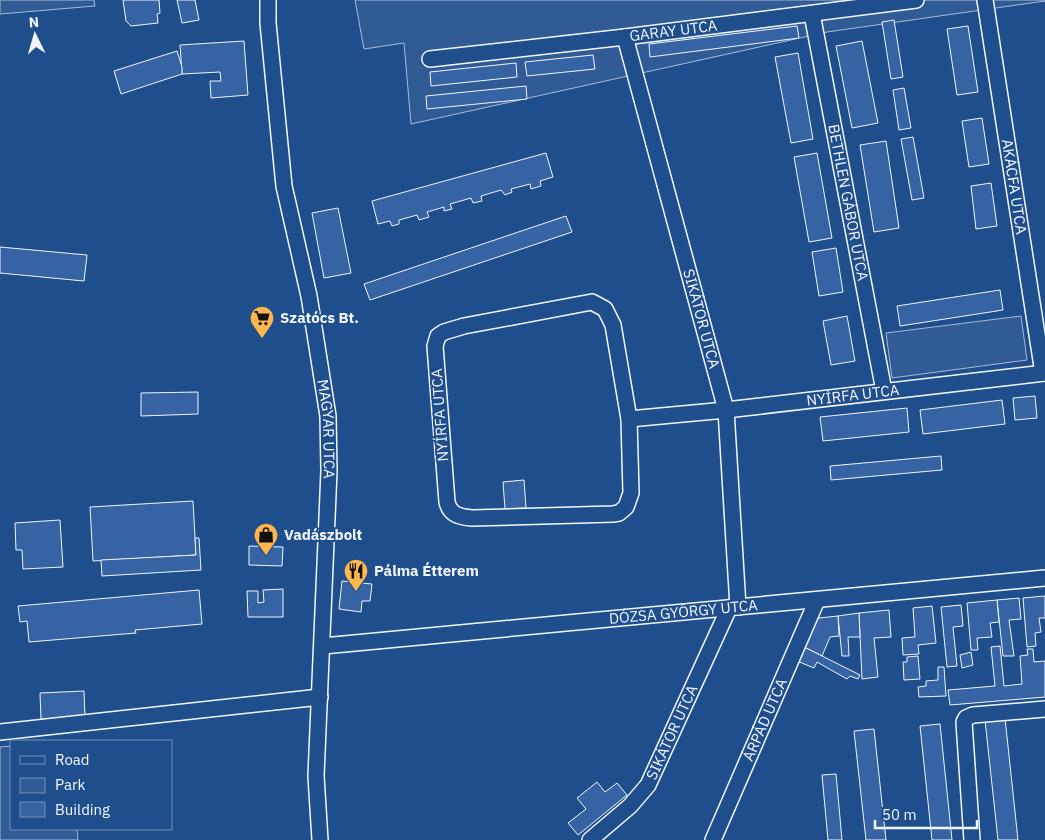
<svg xmlns="http://www.w3.org/2000/svg" width="1045" height="840" viewBox="0 0 1045 840" font-family="'IBM Plex Sans',sans-serif">
	<style>
		.green { fill: #305b95; stroke: #a8bbd7 }
		.building { fill: #3563a3; stroke: #f2f6ff }
		.lines { fill: none; stroke-linecap: round; stroke-linejoin: round }
		.minor-casing { stroke: #f2f6ff; stroke-width: 18 }
		.minor { stroke: #1f4e8c; stroke-width: 15 }
		.labels { text-anchor: middle; stroke-width: 4; stroke-linejoin: round; paint-order: stroke }
		.street-label { font-size: 15px; fill: #f2f6ff; stroke: #1f4e8c }
		.poi-label { font-size: 15px; font-weight: bold; fill: #f2f6ff; stroke: #1f4e8c; text-anchor: start }
	</style>
	<rect width="100%" height="100%" fill="#1f4e8c"/>
	<g class="green">
		<polygon points="0,0 94,0 95,6 0,14"/>
		<polygon points="355,0 1045,0 1045,1 827,32 411,124 404,43 364,49"/>
		<polygon points="1021,316 1027,360 892,378 886,333"/>
		<polygon points="11,746 11,829 77,829 78,840 0,840 0,747"/>
	</g>
	<g class="building">
		<polygon points="123,0 159,0 160,13 157,14 158,23 131,26 126,21"/>
		<polygon points="177,0 195,0 199,20 182,23"/>
		<polygon points="894,20 903,77 891,79 882,22"/>
		<polygon points="797,26 799,38 650,57 649,44"/>
		<polygon points="968,26 978,92 957,95 947,29"/>
		<polygon points="244,41 248,95 211,98 210,81 221,81 220,72 182,74 180,45"/>
		<polygon points="862,41 878,123 852,128 836,46"/>
		<polygon points="177,51 182,67 182,74 121,94 114,71"/>
		<polygon points="798,53 813,139 791,143 775,57"/>
		<polygon points="593,55 595,69 527,76 525,62"/>
		<polygon points="516,63 517,77 431,86 430,72"/>
		<polygon points="526,86 527,99 427,109 426,96"/>
		<polygon points="904,88 911,128 899,130 893,90"/>
		<polygon points="982,118 989,164 969,167 962,121"/>
		<polygon points="913,137 924,198 912,200 901,139"/>
		<polygon points="886,141 899,228 874,232 860,145"/>
		<polygon points="546,153 553,177 540,181 541,186 531,189 530,184 511,189 512,192 505,195 501,190 481,196 482,201 473,203 471,198 450,204 452,209 444,211 444,207 427,212 429,217 419,220 417,215 399,220 399,224 392,226 390,221 378,224 372,201"/>
		<polygon points="817,153 832,238 809,242 794,157"/>
		<polygon points="991,183 997,226 976,229 971,186"/>
		<polygon points="338,208 351,273 324,278 312,213"/>
		<polygon points="566,216 572,232 370,300 364,284"/>
		<polygon points="0,247 87,255 84,281 0,273"/>
		<polygon points="836,248 843,292 819,296 812,252"/>
		<polygon points="1000,290 1003,310 900,326 897,306"/>
		<polygon points="847,316 855,361 831,365 823,321"/>
		<polygon points="198,392 198,414 141,416 141,393"/>
		<polygon points="1035,396 1037,418 1015,420 1013,398"/>
		<polygon points="1002,400 1005,424 923,434 920,410"/>
		<polygon points="907,408 909,432 823,441 820,417"/>
		<polygon points="941,456 942,470 831,480 830,466"/>
		<polygon points="524,480 526,508 505,509 503,482"/>
		<polygon points="193,501 196,555 93,561 90,507"/>
		<polygon points="60,520 63,567 23,569 22,550 16,550 15,523"/>
		<polygon points="195,538 199,538 201,570 102,576 101,560 196,555"/>
		<polygon points="249,546 283,547 282,566 249,565"/>
		<polygon points="342,581 372,584 370,601 362,601 361,612 339,609"/>
		<polygon points="283,589 283,617 248,617 247,591 258,591 258,603 264,602 263,590"/>
		<polygon points="199,590 202,624 135,630 136,633 29,642 27,621 20,622 18,606"/>
		<polygon points="1045,596 1045,618 1039,618 1041,632 1035,633 1036,646 1027,647 1023,598"/>
		<polygon points="1019,598 1021,619 1009,620 1014,656 1003,656 997,600"/>
		<polygon points="997,600 999,622 990,623 992,637 977,638 978,650 971,650 967,603"/>
		<polygon points="961,605 963,626 953,627 957,666 947,667 941,607"/>
		<polygon points="932,606 936,643 918,645 919,654 903,655 902,638 915,637 913,608"/>
		<polygon points="889,610 891,637 874,638 878,677 862,679 859,613"/>
		<polygon points="859,613 860,637 848,637 849,656 842,656 838,616"/>
		<polygon points="838,616 839,636 830,637 822,656 804,647 814,621 819,618"/>
		<polygon points="1000,646 1004,686 1022,684 1020,656 1028,655 1027,649 1033,649 1034,662 1045,661 1045,697 950,705 948,690 995,686 991,647"/>
		<polygon points="804,647 860,675 858,679 850,676 847,679 817,662 814,668 797,661"/>
		<polygon points="971,652 973,665 962,668 960,655"/>
		<polygon points="918,656 920,679 904,680 903,662 907,662 907,657"/>
		<polygon points="938,667 944,667 946,696 919,697 918,687 926,686 926,681 938,680"/>
		<polygon points="84,691 85,717 41,719 40,693"/>
		<polygon points="1005,718 1018,840 998,840 985,720"/>
		<polygon points="940,724 952,840 932,840 920,726"/>
		<polygon points="874,729 886,840 866,840 854,731"/>
		<polygon points="836,774 842,840 828,840 822,775"/>
		<polygon points="597,782 605,792 617,783 627,795 578,835 568,823 586,809 577,798"/>
	</g>
	<g class="lines">
		<defs>
			<g id="minor">
				<path id="s1" d="M268,0V23L284,186L309,296L328,416L329,471L316,776L320,840"/>
				<path id="s2" d="M985,0L1043,373"/>
				<path id="s3" d="M812,14L884,391"/>
				<path id="s4" d="M625,37L726,410L738,607"/>
				<path id="s5" d="M430,59L625,37L916,0"/>
				<path d="M592,302L605,309L613,325L629,419L631,493L626,507L619,513L613,514L472,518C460,517 450,515 447,502L435,346L438,336L444,332L464,326Z"/>
				<path id="s6" d="M629,419L726,410L1045,373"/>
				<path id="s7" d="M323,646L1045,578"/>
				<polyline points="0,732 320,697"/>
				<path id="s8" d="M590,840L630,806L648,785L729,608"/>
				<path id="s9" d="M713,840L817,600"/>
				<polyline points="972,840 964,722 966,718 973,715 1045,709"/>
			</g>
		</defs>
		<use href="#minor" class="minor-casing"/>
		<use href="#minor" class="minor"/>
	</g>
	<defs>
		<symbol id="supermarket-pin" viewBox="-11 -11 22 30"><path d="M0 17L-7.5 6A9.5 9.5 0 1 1 7.5 6Z" fill="#ffb74d" stroke="#1f4e8c"/><path d="M-6-5.5h2.5l.6 2H6L4.5 2H-2.5L-4.4-4H-6ZM-1.5 3.2a1.3 1.3 0 1 0 .1 0ZM3 3.2a1.3 1.3 0 1 0 .1 0Z" fill="#111"/></symbol>
		<symbol id="shop-pin" viewBox="-11 -11 22 30"><path d="M0 17L-7.5 6A9.5 9.5 0 1 1 7.5 6Z" fill="#ffb74d" stroke="#1f4e8c"/><path d="M-5-2.5h2.3a2.7 3.5 0 0 1 5.4 0H5L5.5 6h-11ZM-1.5-2.5h3a1.5 2.3 0 0 0-3 0Z" fill="#111"/></symbol>
		<symbol id="restaurant-pin" viewBox="-11 -11 22 30"><path d="M0 17L-7.5 6A9.5 9.5 0 1 1 7.5 6Z" fill="#ffb74d" stroke="#1f4e8c"/><path d="M-5-6h1v4h1v-4h1v4h1v-4h1v5L-1.5 .5V6h-2V.5L-5-1ZM5-6V6H3V1.5H1.5Q1.5-4 5-6Z" fill="#111"/></symbol>
	</defs>
	<g fill-rule="evenodd">
		<use href="#supermarket-pin" x="248" y="304" width="28" height="38"/>
		<use href="#shop-pin" x="252" y="521" width="28" height="38"/>
		<use href="#restaurant-pin" x="342" y="557" width="28" height="38"/>
	</g>
	<g class="labels">
		<g class="street-label">
			<text dy="5" stroke="none"><textPath href="#s5" startOffset="245">GARAY UTCA</textPath></text>
			<text dy="5" stroke="none"><textPath href="#s2" startOffset="189">AKÁCFA UTCA</textPath></text>
			<text dy="5" stroke="none"><textPath href="#s3" startOffset="192">BETHLEN GÁBOR UTCA</textPath></text>
			<text dy="5" stroke="none"><textPath href="#s4" startOffset="292">SIKÁTOR UTCA</textPath></text>
			<text dy="5" stroke="none"><textPath href="#s6" startOffset="225">NYÍRFA UTCA</textPath></text>
			<text transform="translate(440 415) rotate(-94)" y="5">NYÍRFA UTCA</text>
			<text dy="5" stroke="none"><textPath href="#s1" startOffset="434">MAGYAR UTCA</textPath></text>
			<text dy="5" stroke="none"><textPath href="#s7" startOffset="362">DÓZSA GYÖRGY UTCA</textPath></text>
			<text dy="5" stroke="none"><textPath href="#s9" startOffset="131">ÁRPÁD UTCA</textPath></text>
			<text dy="5" stroke="none"><textPath href="#s8" startOffset="138">SIKÁTOR UTCA</textPath></text>
		</g>
		<g class="poi-label">
			<text x="280" y="323">Szatócs Bt.</text>
			<text x="284" y="540">Vadászbolt</text>
			<text x="374" y="576">Pálma Étterem</text>
		</g>
	</g>
	<rect x="10" y="740" width="162" height="90" fill="#1f4e8c" stroke="#7391ba"/>
	<rect x="20" y="756" width="25" height="8" fill="#1f4e8c" stroke="#7391ba"/>
	<text x="55" y="765" font-size="15" fill="#f2f6ff">Road</text>
	<rect x="20" y="778" width="25" height="15" fill="#305b95" stroke="#7391ba"/>
	<text x="55" y="790" font-size="15" fill="#f2f6ff">Park</text>
	<rect x="20" y="802" width="25" height="15" fill="#3563a3" stroke="#7391ba"/>
	<text x="55" y="815" font-size="15" fill="#f2f6ff">Building</text>
	<g transform="translate(35 35) rotate(355)" stroke="#1f4e8c" stroke-width="4" paint-order="stroke">
	<path d="M0-4L9 19L0 12L-9 19Z" fill="#f2f6ff"/>
	<text y="-8" font-size="14" font-weight="bold" text-anchor="middle" fill="#f2f6ff">N</text>
	</g>
	<path d="M875 820v8h102v-8" fill="none" stroke="#f2f6ff" stroke-width="2.5"/>
	<text x="882" y="820" font-size="15" fill="#f2f6ff" stroke="#1f4e8c" stroke-width="4" paint-order="stroke">50 m</text>
</svg>
